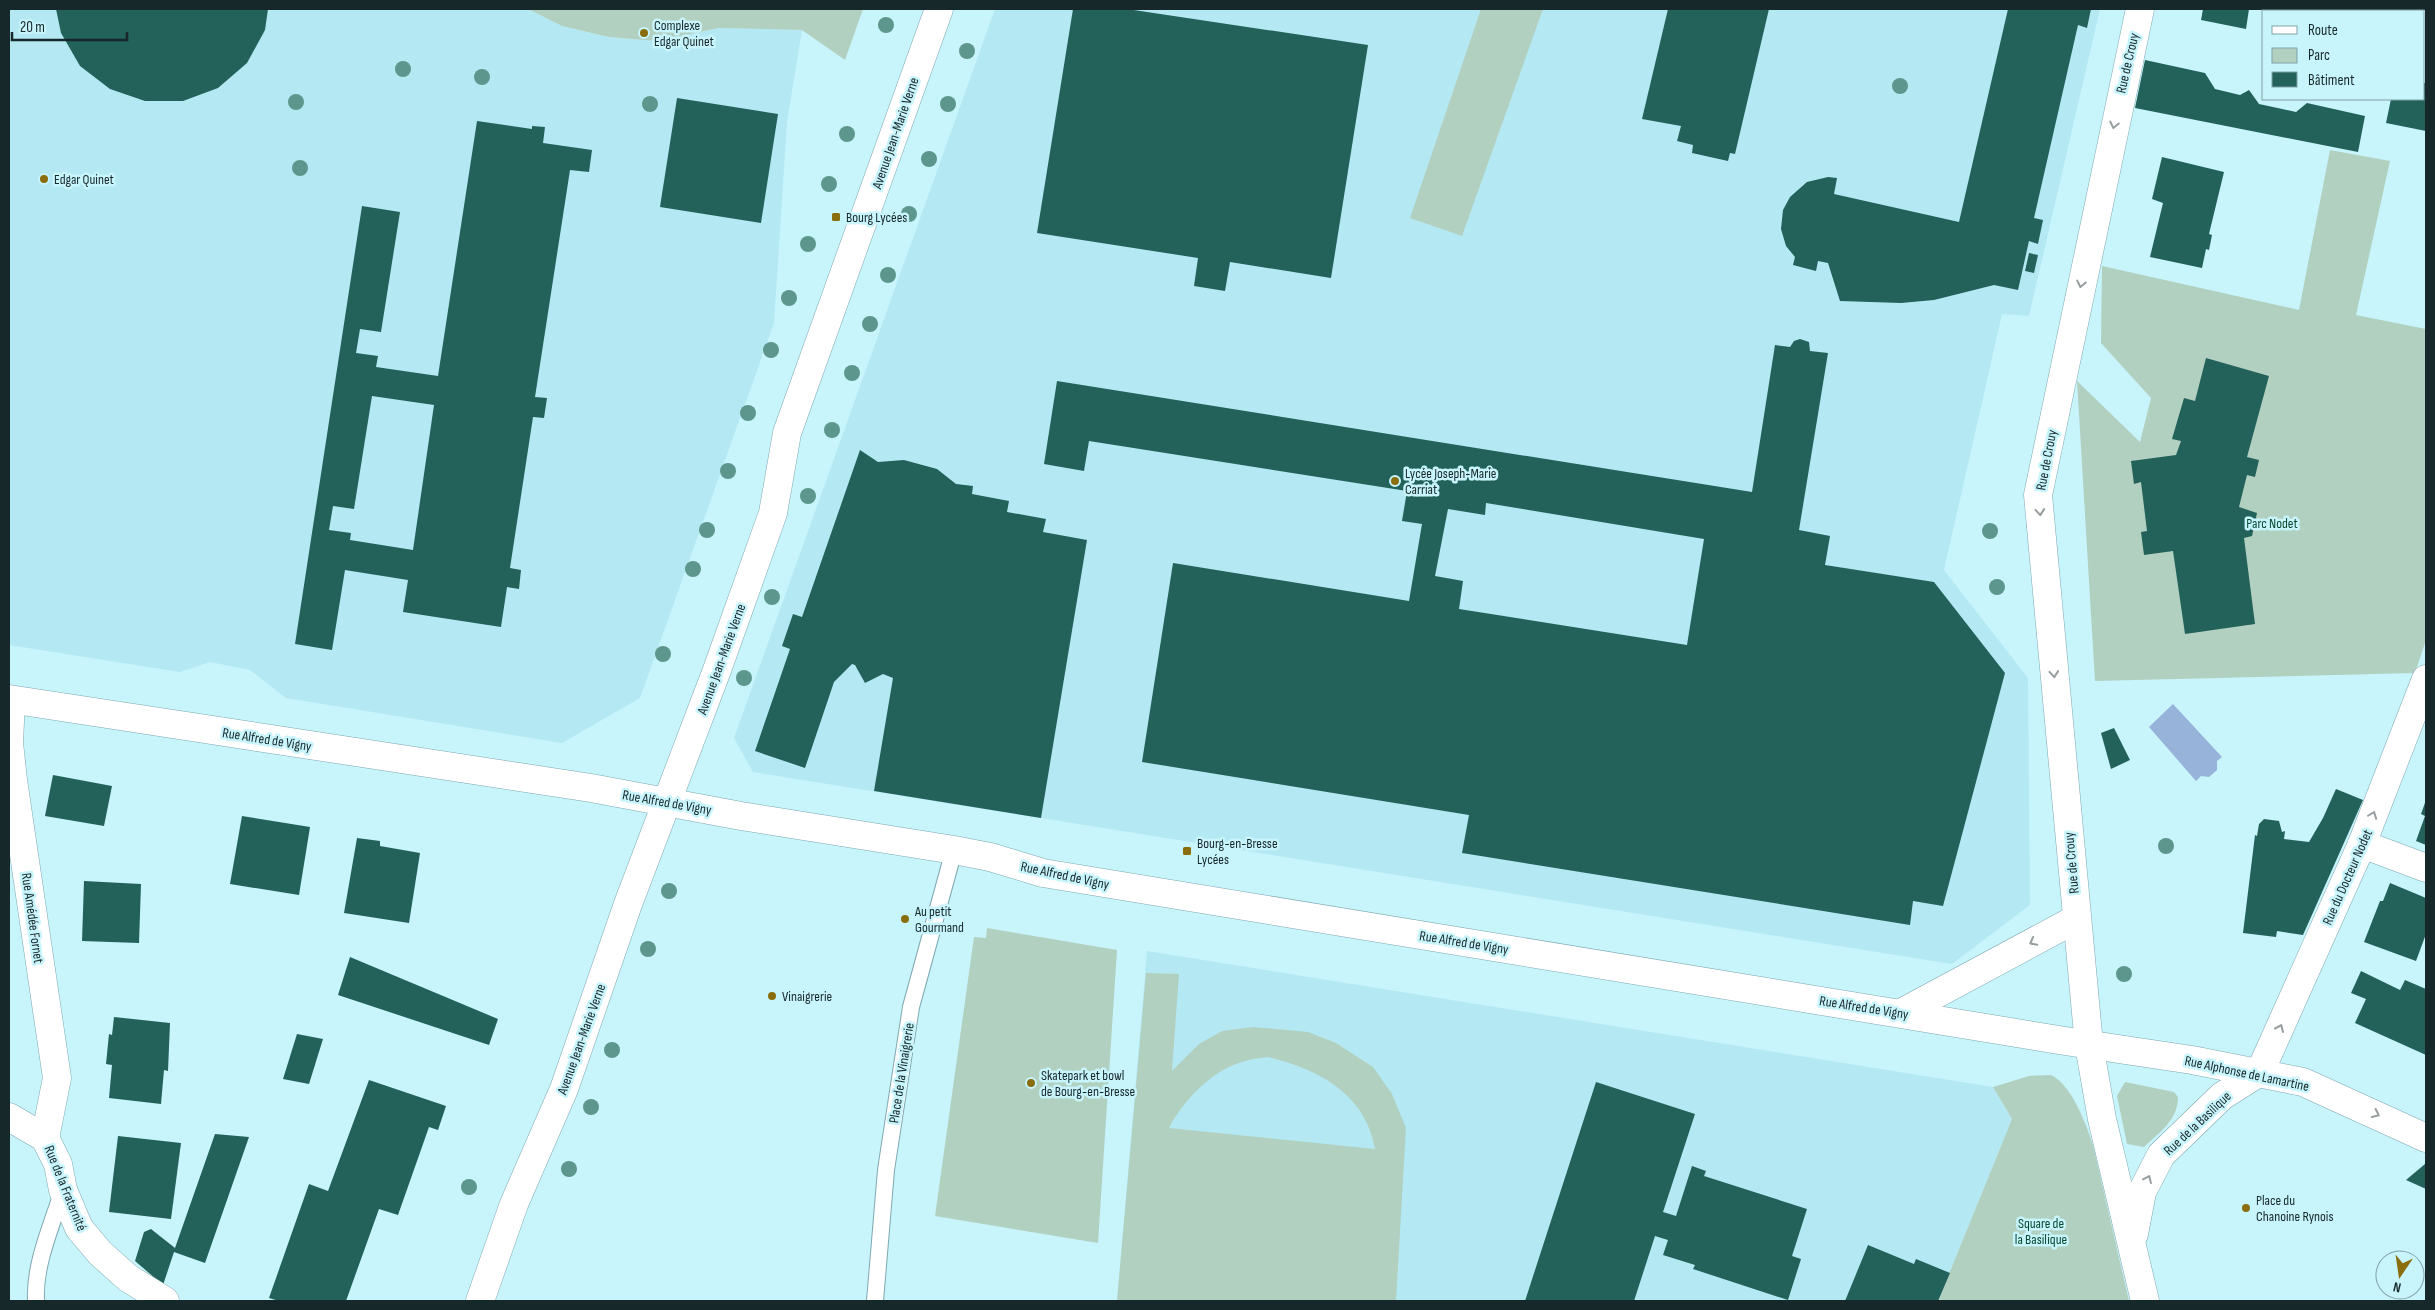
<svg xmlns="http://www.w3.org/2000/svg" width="2435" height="1310" viewBox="0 0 2435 1310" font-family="'Sofia Sans Condensed',sans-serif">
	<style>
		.built { fill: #b4e9f3 }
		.green { fill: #b2d0c0; fill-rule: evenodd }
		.water { fill: #98b3da }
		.building { fill: #23615b; fill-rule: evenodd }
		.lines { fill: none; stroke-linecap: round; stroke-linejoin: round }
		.service-casing { stroke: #7fa8b0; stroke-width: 18 }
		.minor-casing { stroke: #7fa8b0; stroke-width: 29 }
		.tertiary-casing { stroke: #7fa8b0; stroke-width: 29 }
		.service { stroke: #fff; stroke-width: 16 }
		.minor { stroke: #fff; stroke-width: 28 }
		.tertiary { stroke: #fff; stroke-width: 28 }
		.tree { fill: #5d968c }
		.oneway { stroke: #979ea0 }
		.poi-dot { fill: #8a6e0e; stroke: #c8f4fc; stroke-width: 2 }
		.labels { text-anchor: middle; stroke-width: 5; stroke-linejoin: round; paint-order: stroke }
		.poi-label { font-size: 14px; fill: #17282b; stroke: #c8f4fc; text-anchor: start }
		.street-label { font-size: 14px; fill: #17282b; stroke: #c8f4fc }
		.park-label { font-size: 14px; fill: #064930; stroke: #c8f4fc }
	</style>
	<rect width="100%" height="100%" fill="#c8f4fc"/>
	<g class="built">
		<polygon points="9,9 528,9 562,26 609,37 656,41 719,28 802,30 787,122 774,323 640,698 562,743 286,698 250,670 210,662 180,672 9,645"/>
		<polygon points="995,9 2100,9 2029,316 2002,314 1944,570 2028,678 2030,905 1952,964 753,772 734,738"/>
		<polygon points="1147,951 1993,1087 2012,1119 1938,1301 1117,1301"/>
	</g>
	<g class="green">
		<polygon points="528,9 863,9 845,60 802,30 719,28 656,41 609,37 562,26"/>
		<polygon points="1481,9 1543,9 1462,236 1410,218"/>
		<polygon points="2330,150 2390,161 2356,315 2426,329 2426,640 2415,673 2095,681 2077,381 2140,442 2151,398 2101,343 2102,266 2299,310"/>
		<polygon points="987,928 1117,950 1098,1243 935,1216 974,937 986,938"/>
		<path d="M1146,973L1179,974L1172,1071L1199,1044L1222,1031L1253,1027L1308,1032L1336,1043L1373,1067L1392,1094L1406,1128L1396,1301H1117ZM1268,1057C1318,1069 1366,1094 1375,1149L1169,1128C1183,1101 1211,1071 1242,1062C1250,1059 1260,1058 1268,1057Z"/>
		<path d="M2051,1075C2072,1085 2086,1124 2093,1145L2129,1301H1938L2012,1119L1993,1087L2029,1076Z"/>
		<path d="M2125,1082L2174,1092L2178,1097C2178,1120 2160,1132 2144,1147L2127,1144L2117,1096Z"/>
	</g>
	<polygon class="water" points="2173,704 2222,757 2217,761 2217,770 2209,777 2201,776 2196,781 2149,727"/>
	<g class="building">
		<polygon points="56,9 268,9 265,30 247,63 218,88 183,101 145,101 110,89 80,66 61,33"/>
		<polygon points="1073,9 1127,9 1368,45 1331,278 1230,262 1225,291 1194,286 1198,258 1037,233"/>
		<polygon points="1668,9 1769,9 1735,154 1730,153 1728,161 1692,153 1693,145 1677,141 1681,126 1642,119"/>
		<polygon points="2008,9 2091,9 2087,28 2078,25 2034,218 2043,220 2038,244 2029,241 2018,290 1994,285 1934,300 1901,303 1840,301 1828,263 1818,261 1816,271 1793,265 1795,257 1786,246 1781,229 1783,210 1790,197 1807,182 1828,177 1837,178 1834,194 1959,222"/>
		<polygon points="2203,9 2249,9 2246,29 2201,20"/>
		<polygon points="2145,60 2205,73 2215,89 2240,95 2249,90 2259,104 2296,112 2307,103 2365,116 2358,152 2135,108"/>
		<polygon points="2424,83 2426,83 2426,131 2386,123 2391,99 2424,99"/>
		<polygon points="677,98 778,114 761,223 660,207"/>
		<path d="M477,121L532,129V126L545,127L543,143L592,150L589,172L570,170L535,397L547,398L544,418L533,417L510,568L521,570L519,589L507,587L501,627L403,612L408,580L345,570L332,650L295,644L362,206L400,212L381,332L360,329L356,353L378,356L376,367L438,376ZM372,396L434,405L413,550L350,540L351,533L329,530L333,506L354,509Z"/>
		<polygon points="2162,157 2224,172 2209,234 2212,235 2209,250 2206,249 2202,268 2150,257 2163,203 2152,199"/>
		<polygon points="2029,253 2038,255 2034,273 2025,271"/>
		<path d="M1800,339L1809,342L1810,351L1828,353L1799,530L1830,536L1825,565L1934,582L2005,673L1943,906L1913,901L1910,925L1462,853L1469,815L1142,762L1173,563L1409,601L1422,524L1402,521L1407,491L1089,441L1084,471L1044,464L1057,381L1752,492L1775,345L1790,347L1794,341ZM1486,503L1704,539L1687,645L1459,609L1463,581L1435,576L1448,509L1485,515Z"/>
		<polygon points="2206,358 2269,376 2247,457 2259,460 2255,477 2247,475 2239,507 2257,513 2252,536 2244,538 2255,624 2185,634 2173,551 2144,555 2141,532 2147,531 2141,482 2134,484 2131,461 2176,455 2181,441 2172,439 2184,398 2195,401"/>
		<polygon points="860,450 878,462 904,460 937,469 956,484 973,486 972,494 1009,501 1007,512 1046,519 1043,532 1087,540 1041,818 874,791 893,678 883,674 865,683 855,665 852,664 834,682 805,768 755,751 790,649 782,646 793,614 802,617"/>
		<polygon points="2114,728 2130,760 2111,769 2101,733"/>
		<polygon points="53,775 112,786 104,826 45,816"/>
		<polygon points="2336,789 2363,800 2303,935 2277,931 2276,937 2243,933 2255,835 2257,836 2259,824 2264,819 2279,821 2282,832 2285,831 2284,839 2309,842 2323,818"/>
		<polygon points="2426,800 2426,845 2416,841 2425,816 2421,814"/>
		<polygon points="242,816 310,827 299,895 230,884"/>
		<polygon points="357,838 380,841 380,846 420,853 409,923 344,913"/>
		<polygon points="84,881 141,884 139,943 82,941"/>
		<polygon points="2390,883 2426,898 2426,934 2416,961 2364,942 2380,901 2383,901"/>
		<polygon points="350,957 498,1019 489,1045 338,995"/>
		<polygon points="2361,971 2400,990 2405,980 2426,989 2426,1055 2355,1023 2366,999 2351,993"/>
		<polygon points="114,1017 170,1023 168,1071 164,1070 161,1104 109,1098 112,1065 106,1064 109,1034 112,1035"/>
		<polygon points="297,1034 323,1039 309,1084 283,1079"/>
		<polygon points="369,1080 446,1106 438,1130 429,1127 398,1215 379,1209 346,1301 279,1301 269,1298 309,1184 328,1191"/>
		<polygon points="1596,1082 1695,1114 1663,1212 1676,1216 1692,1166 1706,1171 1704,1176 1807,1209 1792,1256 1801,1259 1788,1300 1693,1269 1695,1265 1663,1255 1668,1240 1655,1236 1634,1301 1525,1301"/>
		<polygon points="215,1134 249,1137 205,1263 174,1252 163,1285 135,1261 144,1232 151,1229 175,1248"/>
		<polygon points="118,1136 181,1143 171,1219 109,1212"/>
		<polygon points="2425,1164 2426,1165 2426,1189 2406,1180"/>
		<polygon points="1868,1245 1914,1264 1916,1259 1950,1273 1938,1301 1845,1301"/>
	</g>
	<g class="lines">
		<defs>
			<g id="service">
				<path d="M36,1301C34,1264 52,1225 63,1190"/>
				<polyline points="875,1301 886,1170 911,1007 954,850"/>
			</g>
			<g id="minor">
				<polyline points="2140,9 2038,495 2089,1045 2102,1119 2145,1301"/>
				<polyline points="9,699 591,788 741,816 954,850 990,857 1043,873 2065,1041 2192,1060 2303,1082 2426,1138"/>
				<polyline points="11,700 9,743 13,780 57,1078 45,1138"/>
				<polyline points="2362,844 2426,868"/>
				<polyline points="1901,1013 2076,919"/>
				<polyline points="9,1117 45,1138 58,1164 63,1190 79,1228 100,1253 128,1278 165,1301"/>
				<polyline points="2134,1234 2142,1192 2161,1155 2222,1096 2260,1072 2362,844 2426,679"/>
			</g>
			<polyline id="tertiary" points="480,1301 514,1204 564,1089 628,904 717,670 773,513 787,433 939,9"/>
		</defs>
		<use href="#service" class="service-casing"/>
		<use href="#minor" class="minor-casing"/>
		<use href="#tertiary" class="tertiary-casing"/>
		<use href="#service" class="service"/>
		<use href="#minor" class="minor"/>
		<use href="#tertiary" class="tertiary"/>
	</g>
	<g class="tree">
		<circle cx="886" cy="25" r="8"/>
		<circle cx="967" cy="51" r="8"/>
		<circle cx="403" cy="69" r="8"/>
		<circle cx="482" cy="77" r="8"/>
		<circle cx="1900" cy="86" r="8"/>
		<circle cx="296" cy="102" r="8"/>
		<circle cx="650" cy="104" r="8"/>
		<circle cx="948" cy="104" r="8"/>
		<circle cx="847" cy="134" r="8"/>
		<circle cx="929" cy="159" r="8"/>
		<circle cx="300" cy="168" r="8"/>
		<circle cx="829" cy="184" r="8"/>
		<circle cx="909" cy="214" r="8"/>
		<circle cx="808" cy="244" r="8"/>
		<circle cx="888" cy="275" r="8"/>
		<circle cx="789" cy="298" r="8"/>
		<circle cx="870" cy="324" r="8"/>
		<circle cx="771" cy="350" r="8"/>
		<circle cx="852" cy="373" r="8"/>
		<circle cx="748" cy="413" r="8"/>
		<circle cx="832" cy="430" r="8"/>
		<circle cx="728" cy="471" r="8"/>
		<circle cx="808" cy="496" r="8"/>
		<circle cx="707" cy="530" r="8"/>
		<circle cx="1990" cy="531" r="8"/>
		<circle cx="693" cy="569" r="8"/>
		<circle cx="1997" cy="587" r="8"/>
		<circle cx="772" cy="597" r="8"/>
		<circle cx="663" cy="654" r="8"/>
		<circle cx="744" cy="678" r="8"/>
		<circle cx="2166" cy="846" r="8"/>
		<circle cx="669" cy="891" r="8"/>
		<circle cx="648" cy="949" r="8"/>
		<circle cx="2124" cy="974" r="8"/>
		<circle cx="612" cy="1050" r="8"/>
		<circle cx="591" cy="1107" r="8"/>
		<circle cx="569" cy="1169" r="8"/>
		<circle cx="469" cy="1187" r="8"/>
	</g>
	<defs><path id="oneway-chevron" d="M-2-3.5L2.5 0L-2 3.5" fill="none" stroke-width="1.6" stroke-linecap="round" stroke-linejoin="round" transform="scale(1.25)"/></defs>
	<g class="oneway">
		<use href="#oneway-chevron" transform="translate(2114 125) rotate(102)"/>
		<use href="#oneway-chevron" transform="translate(2081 284) rotate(102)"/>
		<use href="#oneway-chevron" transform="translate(2040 512) rotate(85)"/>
		<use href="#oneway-chevron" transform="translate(2054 674) rotate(85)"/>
		<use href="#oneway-chevron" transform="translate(2373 815) rotate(-69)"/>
		<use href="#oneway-chevron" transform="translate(2033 942) rotate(152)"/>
		<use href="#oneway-chevron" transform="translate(2280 1028) rotate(-66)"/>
		<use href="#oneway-chevron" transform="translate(2376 1114) rotate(25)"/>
		<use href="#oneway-chevron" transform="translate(2148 1179) rotate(-65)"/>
	</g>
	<g class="poi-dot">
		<circle cx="644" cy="33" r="5"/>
		<circle cx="44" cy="179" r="5"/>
		<rect x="831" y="212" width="10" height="10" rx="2.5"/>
		<circle cx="1395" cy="481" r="5"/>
		<rect x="1182" y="846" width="10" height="10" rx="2.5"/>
		<circle cx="905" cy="919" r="5"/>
		<circle cx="772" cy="996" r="5"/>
		<circle cx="1031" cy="1083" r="5"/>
		<circle cx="2246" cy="1208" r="5"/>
	</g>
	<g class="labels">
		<g class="poi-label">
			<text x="654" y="30">Complexe<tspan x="654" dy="16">Edgar Quinet</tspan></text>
			<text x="54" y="184">Edgar Quinet</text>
			<text x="846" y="222">Bourg Lycées</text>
			<text x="1405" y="478">Lycée Joseph-Marie<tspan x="1405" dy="16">Carriat</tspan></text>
			<text x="1197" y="848">Bourg-en-Bresse<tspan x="1197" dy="16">Lycées</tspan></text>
			<text x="915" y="916">Au petit<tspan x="915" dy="16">Gourmand</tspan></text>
			<text x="782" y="1001">Vinaigrerie</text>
			<text x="1041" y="1080">Skatepark et bowl<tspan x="1041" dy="16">de Bourg-en-Bresse</tspan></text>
			<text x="2256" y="1205">Place du<tspan x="2256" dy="16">Chanoine Rynois</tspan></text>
		</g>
		<g class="street-label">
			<text transform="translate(2127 63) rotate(-77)" y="5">Rue de Crouy</text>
			<text transform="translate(895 133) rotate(-71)" y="5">Avenue Jean-Marie Verne</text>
			<text transform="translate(2046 460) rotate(-79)" y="5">Rue de Crouy</text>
			<text transform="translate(721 659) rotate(-70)" y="5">Avenue Jean-Marie Verne</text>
			<text transform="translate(267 739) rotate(9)" y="5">Rue Alfred de Vigny</text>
			<text transform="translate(667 802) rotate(10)" y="5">Rue Alfred de Vigny</text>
			<text transform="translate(2071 863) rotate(-95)" y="5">Rue de Crouy</text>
			<text transform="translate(1065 875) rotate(12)" y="5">Rue Alfred de Vigny</text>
			<text transform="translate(2347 877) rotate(-66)" y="5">Rue du Docteur Nodet</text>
			<text transform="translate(33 918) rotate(82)" y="5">Rue Amédée Fornet</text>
			<text transform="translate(1464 942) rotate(9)" y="5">Rue Alfred de Vigny</text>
			<text transform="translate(1864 1007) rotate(9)" y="5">Rue Alfred de Vigny</text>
			<text transform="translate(581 1039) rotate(-70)" y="5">Avenue Jean-Marie Verne</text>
			<text transform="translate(901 1073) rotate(-81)" y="5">Place de la Vinaigrerie</text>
			<text transform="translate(2247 1073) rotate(12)" y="5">Rue Alphonse de Lamartine</text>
			<text transform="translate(2197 1123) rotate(-43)" y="5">Rue de la Basilique</text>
			<text transform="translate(66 1188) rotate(68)" y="5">Rue de la Fraternité</text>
		</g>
		<g class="park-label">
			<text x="2272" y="528">Parc Nodet</text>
			<text x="2041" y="1228">Square de<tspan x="2041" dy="16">la Basilique</tspan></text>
		</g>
	</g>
	<rect width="2435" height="1310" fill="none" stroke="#17282b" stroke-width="20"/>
	<rect x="2262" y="10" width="162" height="90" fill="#c8f4fc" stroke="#81a2a8"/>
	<rect x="2272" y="26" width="25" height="8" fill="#ffffff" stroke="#81a2a8"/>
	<text x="2308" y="35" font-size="15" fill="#17282b">Route</text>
	<rect x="2272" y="48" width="25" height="15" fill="#b2d0c0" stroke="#81a2a8"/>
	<text x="2308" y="60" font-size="15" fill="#17282b">Parc</text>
	<rect x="2272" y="72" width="25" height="15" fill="#23615b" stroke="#81a2a8"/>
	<text x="2308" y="85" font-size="15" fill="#17282b">Bâtiment</text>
	<g transform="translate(2400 1275) rotate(193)"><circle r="24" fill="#c8f4fc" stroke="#81a2a8"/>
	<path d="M0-4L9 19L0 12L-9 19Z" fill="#8a6e0e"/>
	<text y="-8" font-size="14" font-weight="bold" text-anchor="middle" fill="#17282b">N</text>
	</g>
	<path d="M12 32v8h115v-8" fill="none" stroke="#17282b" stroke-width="2.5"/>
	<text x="20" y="32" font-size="15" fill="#17282b" stroke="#c8f4fc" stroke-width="4" paint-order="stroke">20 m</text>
</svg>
